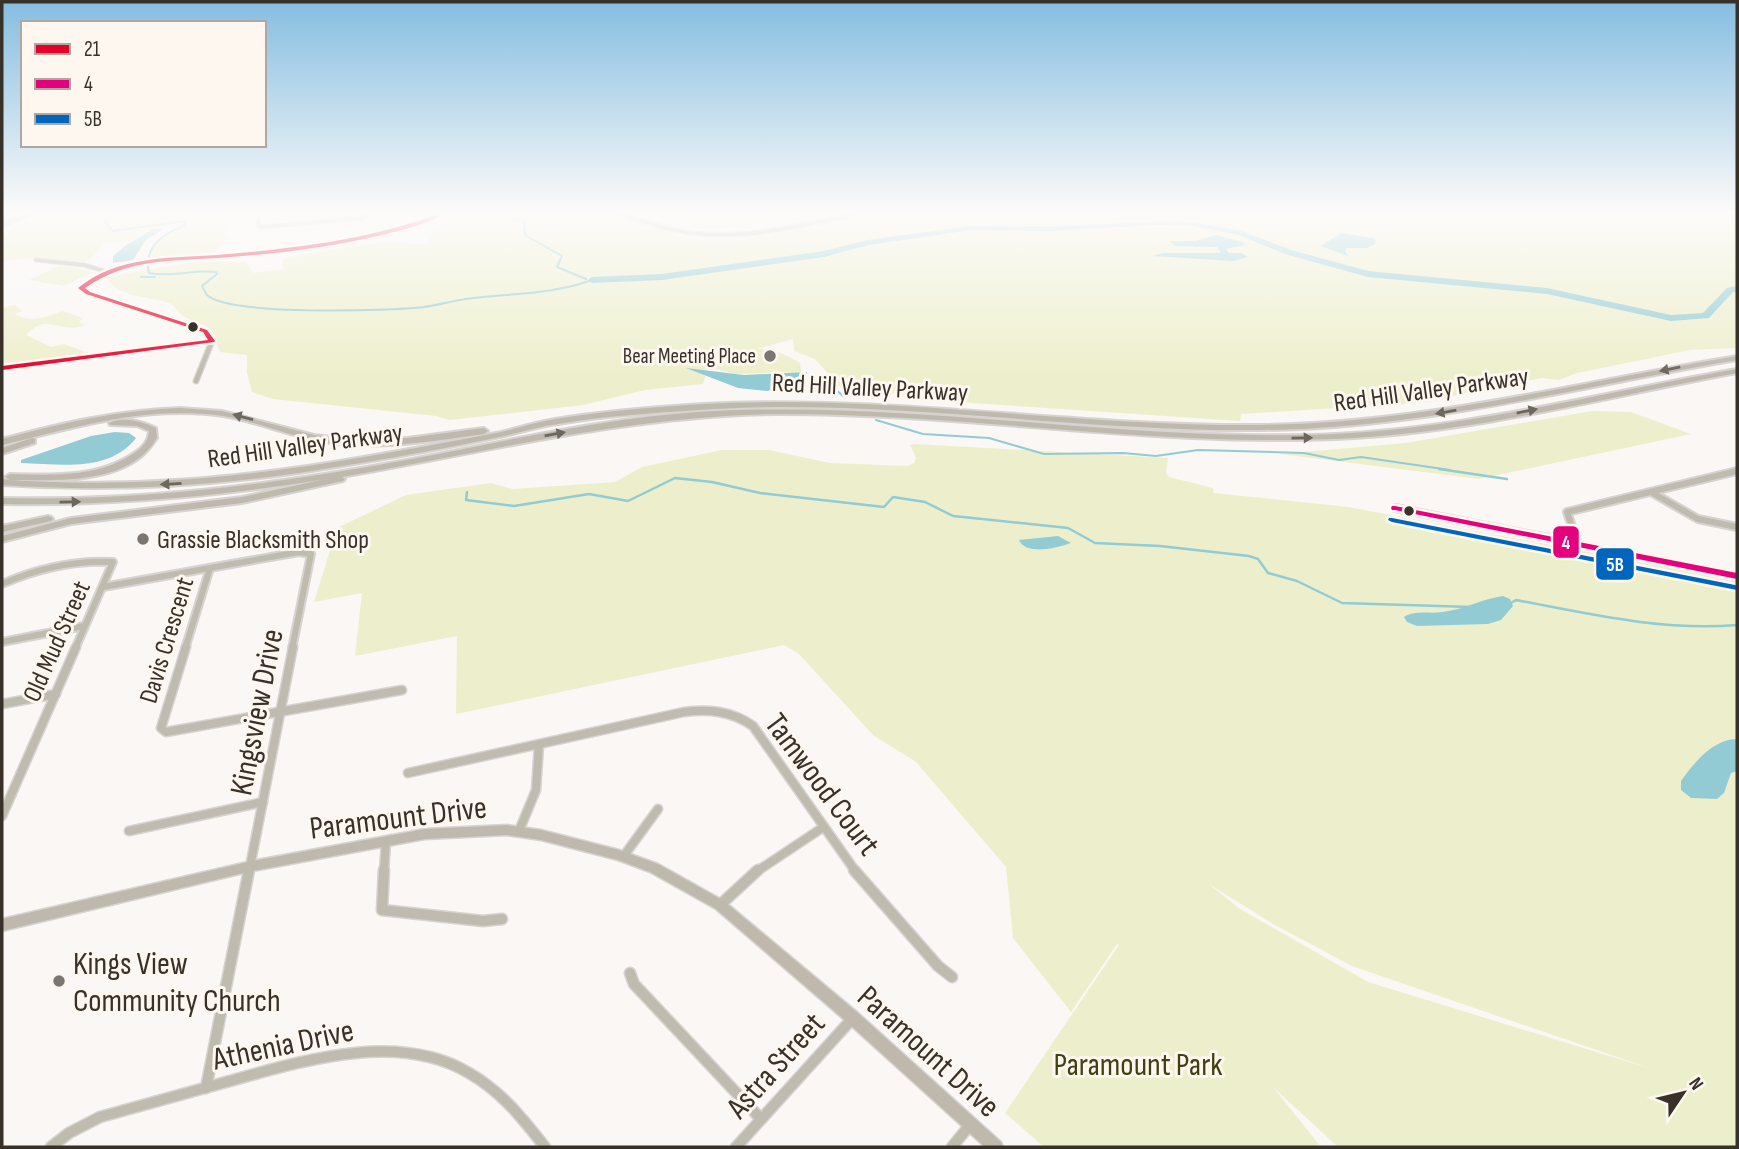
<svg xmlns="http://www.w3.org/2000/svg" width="1739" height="1149" viewBox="0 0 1739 1149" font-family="'Sofia Sans Condensed',sans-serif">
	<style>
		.green { fill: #edefcc; fill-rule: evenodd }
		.water { fill: #92cbd4 }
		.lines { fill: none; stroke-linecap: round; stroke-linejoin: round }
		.stream-far1 { stroke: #92cbd4; stroke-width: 2 }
		.stream { stroke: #92cbd4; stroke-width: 2.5 }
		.river { fill: #92cbd4; fill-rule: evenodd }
		.street-far4-casing { stroke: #d6d3d0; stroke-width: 5 }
		.street-far3-casing { stroke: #d6d3d0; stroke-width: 7 }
		.street-far2-casing { stroke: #d6d3d0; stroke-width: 10 }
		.street-far1-casing { stroke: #d6d3d0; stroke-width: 11 }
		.street-casing { stroke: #d6d3d0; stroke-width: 13 }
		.secondary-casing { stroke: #d6d3d0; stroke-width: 3 }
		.highway-casing { stroke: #d6d3d0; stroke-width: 4 }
		.street-far4 { stroke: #bfbbae; stroke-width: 3.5 }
		.street-far3 { stroke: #bfbbae; stroke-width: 4.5 }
		.street-far2 { stroke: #bfbbae; stroke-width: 6 }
		.street-far1 { stroke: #bfbbae; stroke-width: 8 }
		.street { stroke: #bfbbae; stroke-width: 10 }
		.secondary { fill: #beb9ac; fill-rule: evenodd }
		.highway { fill: #beb8ad; fill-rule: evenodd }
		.bus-1-casing { stroke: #fef7f0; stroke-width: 5 }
		.bus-2-casing { stroke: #fef7f0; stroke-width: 5 }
		.bus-3-casing { stroke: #fef7f0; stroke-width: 5 }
		.bus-1 { fill: #e4002b; fill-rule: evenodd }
		.bus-2 { fill: #e5007d; fill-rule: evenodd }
		.bus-3 { fill: #0065bd; fill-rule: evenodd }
		.oneway { fill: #6d675e }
		.bus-dot { fill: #37312a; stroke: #fef7f0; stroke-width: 2.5 }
		.poi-dot { fill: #7b7671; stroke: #fef7f0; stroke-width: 2.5 }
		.labels { text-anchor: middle; stroke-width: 6; stroke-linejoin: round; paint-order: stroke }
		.far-poi-label { font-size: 21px; fill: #37312a; stroke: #fef7f0; text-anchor: end }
		.street-label { font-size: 26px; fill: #37312a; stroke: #fef7f0 }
		.poi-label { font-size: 26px; fill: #37312a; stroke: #fef7f0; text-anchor: start }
		.near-street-label { font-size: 32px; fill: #37312a; stroke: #fef7f0 }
		.near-poi-label { font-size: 32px; fill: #37312a; stroke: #fef7f0; text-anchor: start }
		.near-park-label { font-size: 32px; fill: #3f4111; stroke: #fef7f0 }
		.line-badge { stroke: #fef7f0; stroke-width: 2.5 }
		.badge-label { font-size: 19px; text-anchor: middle; font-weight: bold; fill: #fff }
	</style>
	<rect width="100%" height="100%" fill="#faf7f4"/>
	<g class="green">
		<polygon points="70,213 112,213 110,220 115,223 114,219 117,213 150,213 148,221 150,224 157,213 225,213 223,223 230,224 223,235 228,239 211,256 151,260 149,255 157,241 189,224 189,221 165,221 180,222 180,224 150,230 130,241 104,243 90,259 82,263 40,258 2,261 2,238 8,236 7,229 42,217"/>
		<path d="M454,213H595L624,221V224L634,220L678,233L671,235C732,251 815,225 877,213H1737V348L1690,350L1577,373L1559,380L1542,378L1465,393L1429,402L1241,414L1240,421L957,402L839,386L815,359L794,351L793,339L757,349C774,349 786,354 800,363L801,372L736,374L708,367L703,384L645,390L583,405L449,420L436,416L273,399L252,392L247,373V355L220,352C210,319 211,331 185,317C178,314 176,306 169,303C147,295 118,299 106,277L200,261L246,262L253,273L283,269V259C318,252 353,245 388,242C401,241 413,246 427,243C435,226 441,225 457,219L452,214Z"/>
		<polygon points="646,213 833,213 709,230"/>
		<polygon points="60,265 93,272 64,286 29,280"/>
		<path d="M15,305L22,311L15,314C31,324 46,317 62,311L83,318L79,322L85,325C60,335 47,311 26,335L51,347L64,344L88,353L2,365V308Z"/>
		<polygon points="1592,411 1631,412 1691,434 1479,479 1280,454 1406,443"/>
		<path d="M915,444L1168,458L1166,473L1169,477L1213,488L1214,493L1348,507L1737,580V1147H1338L1273,1087L1321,1147H1044L1005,1113L1119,945L1117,944L1071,1012L1013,938L1006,867L916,762L873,735L799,654L784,645L456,714L457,636L355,656L362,593L314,602L337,528L406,495L491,483L513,489L615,482L642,467L722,450H769L830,463L907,466L914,463L916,458L910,445ZM1209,884L1275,925L1352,966L1652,1069L1368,982L1240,909Z"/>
	</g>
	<g class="water">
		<polygon points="153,229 164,229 146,240 133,260 113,263 113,256 125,246"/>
		<polygon points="1341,233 1372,238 1376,240 1375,244 1367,248 1347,248 1345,251 1348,256 1321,246"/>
		<polygon points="1216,235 1243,242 1245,245 1226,249 1229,253 1241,253 1248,257 1233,261 1152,256 1163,253 1221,253 1217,247 1175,246 1169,241 1196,241"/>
		<polygon points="686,368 744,375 807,372 807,377 803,382 767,391 738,388"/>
		<path d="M115,432L129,433L136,438C109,473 60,464 21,463V460L91,436Z"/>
		<path d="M1058,536L1071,543C1057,548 1026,556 1019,540Z"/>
		<path d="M1503,596L1510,599L1513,606L1501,620L1488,624L1417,626L1407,622L1404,617C1415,610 1430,614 1443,612C1465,609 1482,599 1503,596Z"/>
		<path d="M1737,739V771L1731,773L1724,793L1717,799L1691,798L1681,790V781C1694,763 1713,739 1737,739Z"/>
	</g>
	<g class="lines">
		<g class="stream-far1">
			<path d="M114,213L104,221L113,231L185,221L184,226C162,234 143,248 149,273C172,278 193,269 216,272L217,274L202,286C204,289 205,293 207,295C229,316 390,311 424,307C438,305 452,301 466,299C509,293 551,295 592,280"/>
			<polyline points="506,213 516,220 524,221 525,235 562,256 557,267 586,279"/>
			<polyline points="141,277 155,277"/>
			<polyline points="812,380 825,380 843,396"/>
			<polyline points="876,420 923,434 989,438 1044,454 1123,453 1156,456 1198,450 1304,453 1339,460 1361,457 1450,470"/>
		</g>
		<g class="stream">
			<polyline points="1439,469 1507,479"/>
			<polyline points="467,492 466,500 514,506 589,494 628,501 675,478 712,482 760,493 884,507 893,497 925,502 953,516 1068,528 1095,543 1160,546 1249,556 1258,559 1268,573 1297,581 1342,603 1471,607"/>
			<path d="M1511,603L1516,600C1590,614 1661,631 1737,625"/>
		</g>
		<polygon class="river" points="1159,221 1193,222 1241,231 1291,250 1368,271 1547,288 1671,315 1703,313 1727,288 1737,286 1737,292 1733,292 1709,318 1671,321 1547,294 1368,277 1285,254 1239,235 1193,226 1159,225 1049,231 971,230 868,245 824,257 662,280 592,283 588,280 592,277 662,274 824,251 868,240 971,226 1049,227"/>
		<defs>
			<g id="street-far4">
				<polyline points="259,213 258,225 262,227 362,218 369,213"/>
				<polyline points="36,260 84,265 108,272"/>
			</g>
			<polyline id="street-far3" points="196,381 212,341"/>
			<g id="street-far2">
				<polyline points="1651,492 1698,519 1737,527"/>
				<polyline points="1395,508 1578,544 1567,512 1737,471"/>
				<path d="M2,584C36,569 75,560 113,562L75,649"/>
				<polyline points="103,587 299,552 311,554 292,649"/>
				<polyline points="2,642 84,626"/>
				<polyline points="185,649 210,568"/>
			</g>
			<g id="street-far1">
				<polyline points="186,647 161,728 166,732 402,690"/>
				<polyline points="2,704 56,694"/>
				<path d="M408,773L684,712C709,709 732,711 753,726L856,872"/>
				<polyline points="2,816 76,647"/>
				<polyline points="129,831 263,802"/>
				<polyline points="519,831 536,790 539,745"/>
				<polyline points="623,857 658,809"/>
				<polyline points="249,872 293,647"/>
				<polyline points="384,872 386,841"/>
				<polyline points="756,872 822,828"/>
			</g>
			<g id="street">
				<polyline points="384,870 382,910 483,921 502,919"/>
				<polyline points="854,870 938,966 952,977"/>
				<polyline points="720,905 758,870"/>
				<polyline points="630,973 634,984 761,1119"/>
				<polyline points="206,1088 249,870"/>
				<path d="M51,1147L69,1133L100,1117C140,1106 179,1095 219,1084C295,1063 395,1029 469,1073C502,1092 522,1118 545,1147"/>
				<polyline points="736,1147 852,1019"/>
				<polyline points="952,1147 969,1126"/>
			</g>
			<g id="secondary">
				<path d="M442,213H447C410,234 356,242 314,247C284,251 253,255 223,258C180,261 120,259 85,288L90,292L207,330L215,341L212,343L2,370V366L208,340L203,332L86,294L78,288C112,256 178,258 221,255C248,253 275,249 301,246C352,239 394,231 442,213Z"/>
				<path d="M617,213H623C646,220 670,230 695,232C749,238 802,223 855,213H862C849,219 831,221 816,224C755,237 707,243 647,224C637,221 626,218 617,213Z"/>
				<polygon points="1578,541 1737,573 1737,579 1575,546 1574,544"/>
				<polygon points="507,825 541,830 619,850 658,864 724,901 858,1013 1001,1142 1003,1147 985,1147 848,1023 716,909 650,872 618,860 541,840 507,835 425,839 252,871 2,931 2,919 252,861 425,829"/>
			</g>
			<g id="highway">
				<polygon points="31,213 38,213 2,227 2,223"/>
				<path d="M1737,356V360C1577,387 1423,429 1260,430C1072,432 886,397 698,410C652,413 604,416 558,424C535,427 513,435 490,439C427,452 363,463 299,473C200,487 102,492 2,485V479L10,480L5,477L10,474C52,475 98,478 134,453C142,448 149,440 149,431L137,426L110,425L109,423C123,416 142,421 156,428L157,438C153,444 149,450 143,455C110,484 51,480 10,480C130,488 240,478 358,458C404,450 450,442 496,433C516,429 535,422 555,419C604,411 654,407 703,404C890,394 1075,427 1262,425C1424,423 1578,382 1737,356Z"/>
				<path d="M1737,369V373C1611,396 1481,431 1354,438C1161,449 969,413 775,414C629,416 486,452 342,477L345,479L343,481L242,503L71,524L2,542V536L71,518L242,497L321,480C214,497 110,506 2,504V498C136,501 263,486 395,462C495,444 596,419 698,412C900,399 1101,439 1303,435C1450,433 1593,394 1737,369Z"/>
				<path d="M180,408L222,411L314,435L349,439L407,438L484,428L488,431L484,434C433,441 381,450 330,443C288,437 249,417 206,414C136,408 69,429 2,445V439C61,423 119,410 180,408Z"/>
				<polygon points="32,438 35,439 35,443 2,454 2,448"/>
				<polygon points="48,516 51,517 53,519 51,521 2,532 2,526"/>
			</g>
		</defs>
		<use href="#street-far4" class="street-far4-casing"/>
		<use href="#street-far3" class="street-far3-casing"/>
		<use href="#street-far2" class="street-far2-casing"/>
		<use href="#street-far1" class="street-far1-casing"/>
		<use href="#street" class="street-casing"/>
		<use href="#secondary" class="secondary-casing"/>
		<use href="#highway" class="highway-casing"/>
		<use href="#street-far4" class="street-far4"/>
		<use href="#street-far3" class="street-far3"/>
		<use href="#street-far2" class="street-far2"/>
		<use href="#street-far1" class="street-far1"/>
		<use href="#street" class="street"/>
		<use href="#secondary" class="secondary"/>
		<use href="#highway" class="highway"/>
		<defs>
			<path id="bus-1" d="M438,214L442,215C424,225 402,230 382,235C328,248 273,254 218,258C169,261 127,259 85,288L90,292L207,330L215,341L214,342L2,370V366L208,340L203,332L86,294L78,288C117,256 170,258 217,255C240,253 263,251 286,248C339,242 389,232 438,214Z"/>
			<polygon id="bus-2" points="1392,506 1395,506 1737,573 1737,579 1395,510 1392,510 1391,508"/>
			<polygon id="bus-3" points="1389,518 1392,518 1735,585 1737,586 1737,590 1392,522 1388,520"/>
		</defs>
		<use href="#bus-1" class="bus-1-casing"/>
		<use href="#bus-2" class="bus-2-casing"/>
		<use href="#bus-3" class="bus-3-casing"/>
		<use href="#bus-1" class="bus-1"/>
		<use href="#bus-2" class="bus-2"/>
		<use href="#bus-3" class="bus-3"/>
	</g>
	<defs><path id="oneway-solid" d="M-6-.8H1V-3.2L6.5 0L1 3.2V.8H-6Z" transform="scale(1.75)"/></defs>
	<g class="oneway">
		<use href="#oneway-solid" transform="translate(1670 369) rotate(169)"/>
		<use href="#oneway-solid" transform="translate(1527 411) rotate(-11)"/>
		<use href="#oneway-solid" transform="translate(1446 412) rotate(170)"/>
		<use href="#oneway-solid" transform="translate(243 417) rotate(-165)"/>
		<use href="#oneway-solid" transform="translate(555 434) rotate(-10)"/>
		<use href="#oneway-solid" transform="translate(1302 438) rotate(-1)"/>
		<use href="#oneway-solid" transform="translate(171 484) rotate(177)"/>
		<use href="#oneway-solid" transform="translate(70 502) rotate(-1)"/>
	</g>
	<linearGradient id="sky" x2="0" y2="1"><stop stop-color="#85bde0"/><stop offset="0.57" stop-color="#fdfbfa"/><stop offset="1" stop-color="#fdfbfa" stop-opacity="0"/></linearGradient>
	<rect width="1739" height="373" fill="url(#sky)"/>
	<g class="bus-dot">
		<circle cx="193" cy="327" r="6"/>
		<circle cx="1409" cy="511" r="6"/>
	</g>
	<g class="poi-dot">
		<circle cx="770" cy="356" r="7"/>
		<circle cx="143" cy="539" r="7"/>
		<circle cx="59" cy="981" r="7"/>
	</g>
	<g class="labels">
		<g class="far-poi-label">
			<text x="756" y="363">Bear Meeting Place</text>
		</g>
		<g class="street-label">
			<text transform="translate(870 387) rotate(3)" y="9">Red Hill Valley Parkway</text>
			<text transform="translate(1431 389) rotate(-8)" y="9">Red Hill Valley Parkway</text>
			<text transform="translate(305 445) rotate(-8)" y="9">Red Hill Valley Parkway</text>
			<text transform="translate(166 640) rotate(-73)" y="9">Davis Crescent</text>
			<text transform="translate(56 641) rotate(-66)" y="9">Old Mud Street</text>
		</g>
		<g class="poi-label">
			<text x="157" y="548">Grassie Blacksmith Shop</text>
		</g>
		<g class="near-street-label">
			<text transform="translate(256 712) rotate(-79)" y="11">Kingsview Drive</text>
			<text transform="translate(823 784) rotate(53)" y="11">Tamwood Court</text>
			<text transform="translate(398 817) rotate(-7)" y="11">Paramount Drive</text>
			<text transform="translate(283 1044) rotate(-12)" y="11">Athenia Drive</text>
			<text transform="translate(929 1051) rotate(42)" y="11">Paramount Drive</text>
			<text transform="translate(775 1065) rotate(-48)" y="11">Astra Street</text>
		</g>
		<g class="near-poi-label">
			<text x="73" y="974">Kings View<tspan x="73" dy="37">Community Church</tspan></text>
		</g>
		<g class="near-park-label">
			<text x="1138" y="1075">Paramount Park</text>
		</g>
	</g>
	<g class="line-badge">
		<rect x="1552" y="525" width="28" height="34" rx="7" fill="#e5007d"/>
		<rect x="1595" y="547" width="40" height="34" rx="7" fill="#0065bd"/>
	</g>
	<g class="badge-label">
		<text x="1566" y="549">4</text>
		<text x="1615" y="571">5B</text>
	</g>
	<rect width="1739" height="1149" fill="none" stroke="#37312a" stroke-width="7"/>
	<rect x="21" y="21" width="245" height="126" fill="#fef7f0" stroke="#aea8a1" stroke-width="2"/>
	<rect x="35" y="44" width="35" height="10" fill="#e4002b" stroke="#aea8a1" stroke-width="2"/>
	<text x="84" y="56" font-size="21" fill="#37312a">21</text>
	<rect x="35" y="79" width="35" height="10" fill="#e5007d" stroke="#aea8a1" stroke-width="2"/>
	<text x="84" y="91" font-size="21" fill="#37312a">4</text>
	<rect x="35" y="114" width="35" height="10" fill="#0065bd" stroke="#aea8a1" stroke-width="2"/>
	<text x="84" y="126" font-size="21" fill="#37312a">5B</text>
	<g transform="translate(1683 1093) rotate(55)" stroke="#fef7f0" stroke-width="5" paint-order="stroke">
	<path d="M0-5L12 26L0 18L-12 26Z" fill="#37312a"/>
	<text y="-10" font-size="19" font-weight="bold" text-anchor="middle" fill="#37312a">N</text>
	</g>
</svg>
